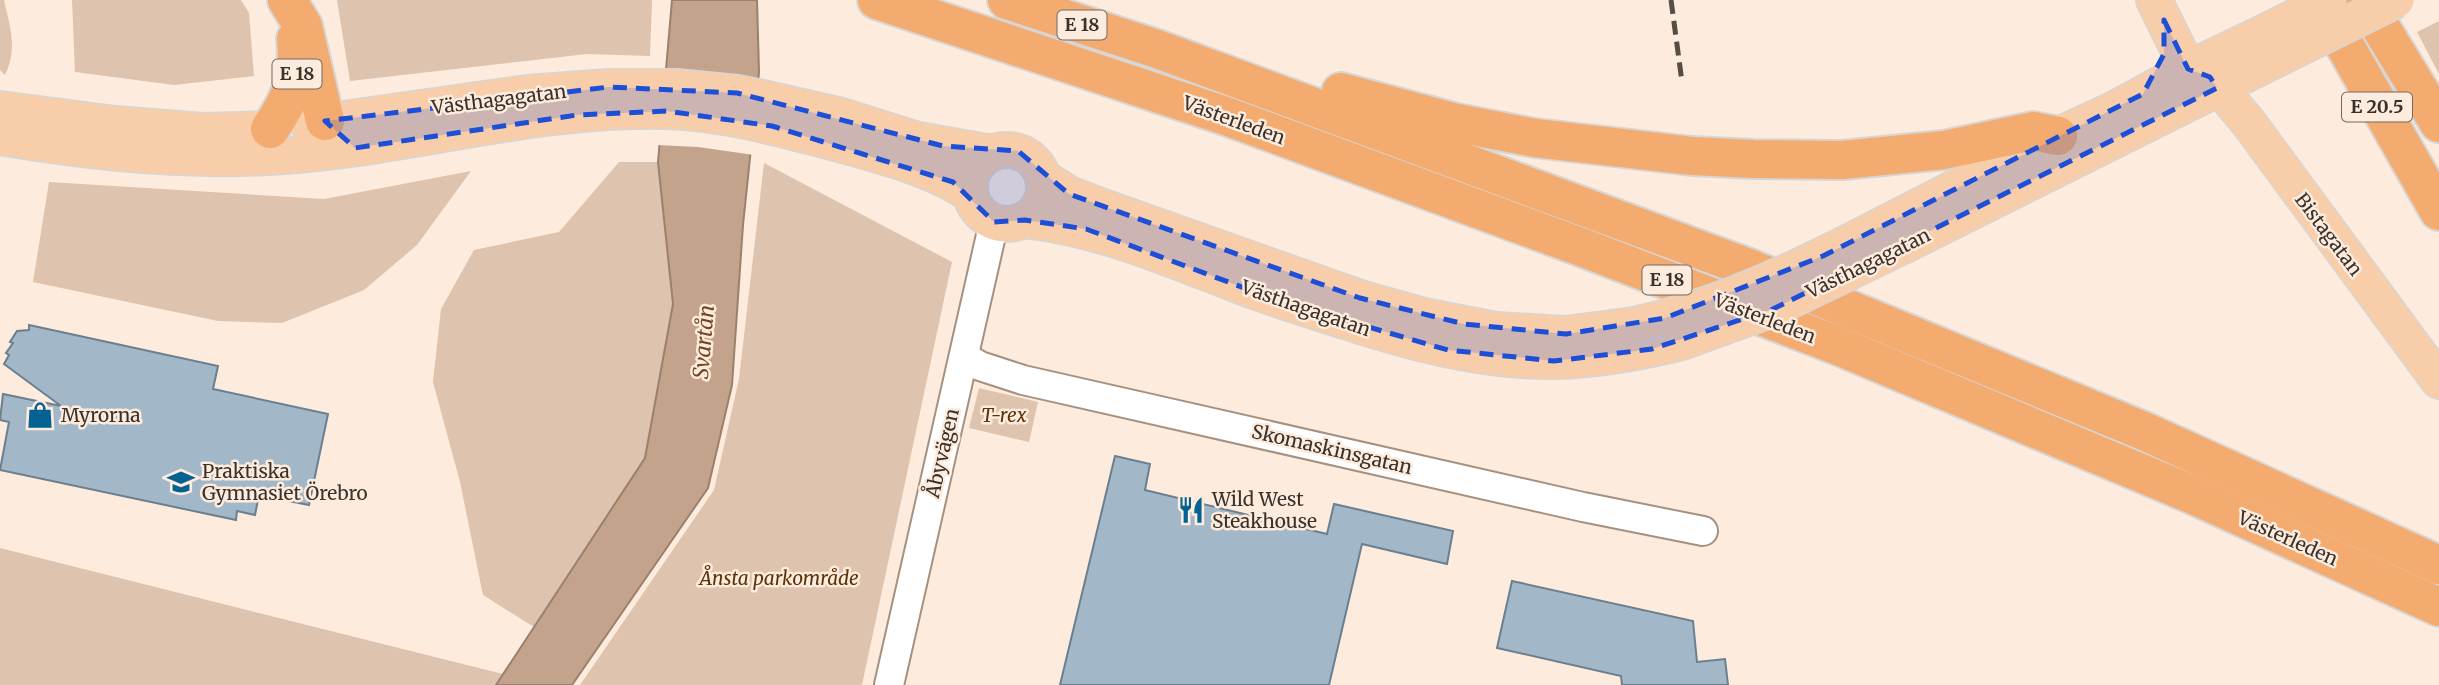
<svg xmlns="http://www.w3.org/2000/svg" width="2439" height="685" viewBox="0 0 2439 685" font-family="Merriweather,serif">
	<style>
		.green { fill: #dec3ae }
		.water { fill: #c3a38b; stroke: #9a816e; stroke-width: 2 }
		.pier { fill: #fdebdd }
		.building { fill: #a2b8c8; stroke: #6b7f8e; stroke-width: 2 }
		.lines { fill: none; stroke-linecap: round; stroke-linejoin: round }
		.minor-casing { stroke: #a69181; stroke-width: 32 }
		.major-casing { stroke: #d7d6d4; stroke-width: 38 }
		.highway-casing { stroke: #d7d6d4; stroke-width: 42 }
		.minor { stroke: #fff; stroke-width: 28 }
		.major { stroke: #f8cda9; stroke-width: 35 }
		.highway { stroke: #f3ab70; stroke-width: 38 }
		.rail { stroke: #564d45; stroke-width: 5; stroke-dasharray: 14 7; stroke-linecap: butt }
		.major-bridge-casing { stroke: #d7d6d4; stroke-width: 38; stroke-linecap: butt }
		.major-bridge { stroke: #f8cda9; stroke-width: 35 }
		.marked { fill: #1d4ed8; fill-opacity: 0.2; stroke: #1d4ed8; stroke-width: 5; stroke-dasharray: 14 9; stroke-linejoin: round }
		.labels { text-anchor: middle; stroke-width: 5; stroke-linejoin: round; paint-order: stroke }
		.shield { fill: #fdebdd; stroke: #746960; stroke-width: 2 }
		.shield-label { font-size: 18px; font-weight: bold; fill: #39312a }
		.street-label { font-size: 19px; fill: #39312a; stroke: #fdebdd }
		.poi-label { font-size: 19px; fill: #39312a; stroke: #fdebdd; text-anchor: start }
		.park-label { font-size: 19px; font-style: italic; fill: #5c3207; stroke: #fdebdd }
		.water-label { font-size: 21px; font-style: italic; fill: #734620; stroke: #fdebdd }
	</style>
	<rect width="100%" height="100%" fill="#fdebdd"/>
	<g class="green">
		<path d="M0,0H4C10,27 18,49 5,75L0,70Z"/>
		<polygon points="72,0 241,0 249,13 254,76 174,85 75,72"/>
		<polygon points="337,0 652,0 650,56 587,54 350,81"/>
		<polygon points="2439,21 2439,74 2417,32"/>
		<polygon points="619,162 658,162 673,304 645,458 534,627 483,595 460,482 433,382 441,309 474,250 559,232"/>
		<polygon points="764,163 952,262 862,685 580,685 714,490 739,379"/>
		<polygon points="471,171 417,245 364,290 282,323 218,321 33,282 49,182 324,199"/>
		<polygon points="979,388 1038,402 1029,442 969,428"/>
		<polygon points="0,548 503,674 496,685 0,685"/>
	</g>
	<polygon class="water" points="672,0 757,0 759,72 743,225 732,385 708,488 572,685 496,685 645,458 673,304 658,162"/>
	<polygon class="pier" points="663,71 762,81 754,155 698,147 656,145"/>
	<g class="building">
		<polygon points="29,325 218,366 213,389 328,414 309,505 259,495 255,515 237,511 236,520 0,470 9,422 0,420 3,394 61,406 4,364 9,355 6,353 13,343 10,342 17,331 29,330"/>
		<polygon points="1115,456 1150,464 1145,490 1327,534 1334,504 1453,531 1447,564 1362,544 1329,685 1060,685"/>
		<polygon points="1512,581 1693,621 1697,662 1725,659 1728,685 1622,685 1621,676 1497,648"/>
	</g>
	<g class="lines">
		<defs>
			<g id="minor">
				<polyline points="964,357 980,366 1023,380 1583,507 1703,531"/>
				<polyline points="889,685 994,222"/>
			</g>
			<g id="major">
				<polyline points="2154,0 2188,69 2210,77 2248,122 2439,381"/>
				<polyline points="0,109 115,124 203,131 270,129"/>
				<polyline points="308,124 527,93 609,87 676,87 737,93 772,100 842,116 918,140 992,153"/>
				<path d="M0,137C93,153 190,163 284,156C412,147 538,107 667,111C726,113 782,129 839,144C879,155 937,170 971,195"/>
				<circle cx="1007" cy="187" r="37"/>
				<polyline points="1044,178 1069,194 1103,207 1360,298 1428,317 1496,330 1566,334 1634,325"/>
				<path d="M1025,220C1099,228 1168,258 1238,285C1274,299 1311,310 1348,322C1415,344 1486,362 1556,361C1599,360 1641,352 1682,342"/>
				<polyline points="1869,232 2048,140 2115,109 2188,69 2261,34"/>
				<polyline points="1905,245 2281,57"/>
			</g>
			<g id="highway">
				<polyline points="287,0 303,26 325,121"/>
				<polyline points="877,0 1226,116 1581,247 1836,345 2191,494 2439,607"/>
				<polyline points="1007,0 1157,49 1749,268 2146,432 2439,565"/>
				<polyline points="2319,0 2439,211"/>
				<polyline points="2364,0 2439,123"/>
				<polyline points="1341,92 1457,123 1535,138 1692,156 1753,159 1842,160 1944,150 2033,131 2058,136"/>
				<path d="M270,129C291,99 300,76 296,39"/>
			</g>
		</defs>
		<use href="#minor" class="minor-casing"/>
		<use href="#major" class="major-casing"/>
		<use href="#highway" class="highway-casing"/>
		<use href="#minor" class="minor"/>
		<use href="#major" class="major"/>
		<use href="#highway" class="highway"/>
		<polyline class="rail" points="1671,0 1682,82"/>
		<defs>
			<g id="major-bridge">
				<polyline points="2261,34 2329,0"/>
				<polyline points="2281,57 2396,0"/>
				<path d="M1634,325C1717,307 1793,271 1869,232"/>
				<polyline points="1682,342 1773,309 1905,245"/>
			</g>
		</defs>
		<use href="#major-bridge" class="major-bridge-casing"/>
		<use href="#major-bridge" class="major-bridge"/>
	</g>
	<path class="marked" d="M2164,20L2188,69L2210,77L2217,88L1773,309L1652,349L1554,361L1448,350L1282,302L1086,229L1025,220L994,222L953,182L772,126L667,111L577,115L355,148L325,121L609,87L737,93L943,146L1018,151L1069,194L1360,298L1464,324L1566,334L1665,318L1823,256L2143,94L2164,54Z"/>
	<defs>
		<symbol id="shop-bare" viewBox="-9 -9 18 18"><path d="M-5-2.5h2.3a2.7 3.5 0 0 1 5.4 0H5L5.5 6h-11ZM-1.5-2.5h3a1.5 2.3 0 0 0-3 0Z" fill="#046292" stroke="#fdebdd" stroke-width="2.5" paint-order="stroke"/></symbol>
		<symbol id="school-bare" viewBox="-9 -9 18 18"><path d="M0-5L7-2L0 1L-7-2ZM-4 1L0 2.5L4 1V4Q0 6-4 4Z" fill="#046292" stroke="#fdebdd" stroke-width="2.5" paint-order="stroke"/></symbol>
		<symbol id="restaurant-bare" viewBox="-9 -9 18 18"><path d="M-5-6h1v4h1v-4h1v4h1v-4h1v5L-1.5 .5V6h-2V.5L-5-1ZM5-6V6H3V1.5H1.5Q1.5-4 5-6Z" fill="#046292" stroke="#fdebdd" stroke-width="2.5" paint-order="stroke"/></symbol>
	</defs>
	<g fill-rule="evenodd">
		<use href="#shop-bare" x="21" y="396" width="38" height="38"/>
		<use href="#school-bare" x="162" y="463" width="38" height="38"/>
		<use href="#restaurant-bare" x="1172" y="491" width="38" height="38"/>
	</g>
	<g class="labels">
		<g class="shield">
			<rect x="1057.5" y="10.5" width="49" height="29" rx="5"/>
			<rect x="272.5" y="59.5" width="49" height="29" rx="5"/>
			<rect x="2342" y="92.5" width="70" height="29" rx="5"/>
			<rect x="1642.5" y="265.5" width="49" height="29" rx="5"/>
		</g>
		<g class="shield-label">
			<text x="1082" y="31">E 18</text>
			<text x="297" y="80">E 18</text>
			<text x="2377" y="113">E 20.5</text>
			<text x="1667" y="286">E 18</text>
		</g>
		<g class="street-label">
			<text transform="translate(499 99) rotate(-7)" y="7">Västhagagatan</text>
			<text transform="translate(1234 120) rotate(20)" y="7">Västerleden</text>
			<text transform="translate(2329 234) rotate(53)" y="7">Bistagatan</text>
			<text transform="translate(1868 263) rotate(-26)" y="7">Västhagagatan</text>
			<text transform="translate(1306 308) rotate(19)" y="7">Västhagagatan</text>
			<text transform="translate(1765 318) rotate(21)" y="7">Västerleden</text>
			<text transform="translate(1332 449) rotate(13)" y="7">Skomaskinsgatan</text>
			<text transform="translate(942 453) rotate(-77)" y="7">Åbyvägen</text>
			<text transform="translate(2288 538) rotate(24)" y="7">Västerleden</text>
		</g>
		<g class="poi-label">
			<text x="61" y="422">Myrorna</text>
			<text x="202" y="478">Praktiska<tspan x="202" dy="22">Gymnasiet Örebro</tspan></text>
			<text x="1212" y="506">Wild West<tspan x="1212" dy="22">Steakhouse</tspan></text>
		</g>
		<g class="park-label">
			<text x="1004" y="422">T-rex</text>
			<text x="779" y="585">Ånsta parkområde</text>
		</g>
		<g class="water-label">
			<text transform="translate(704 342) rotate(-85)" y="7">Svartån</text>
		</g>
	</g>
</svg>
